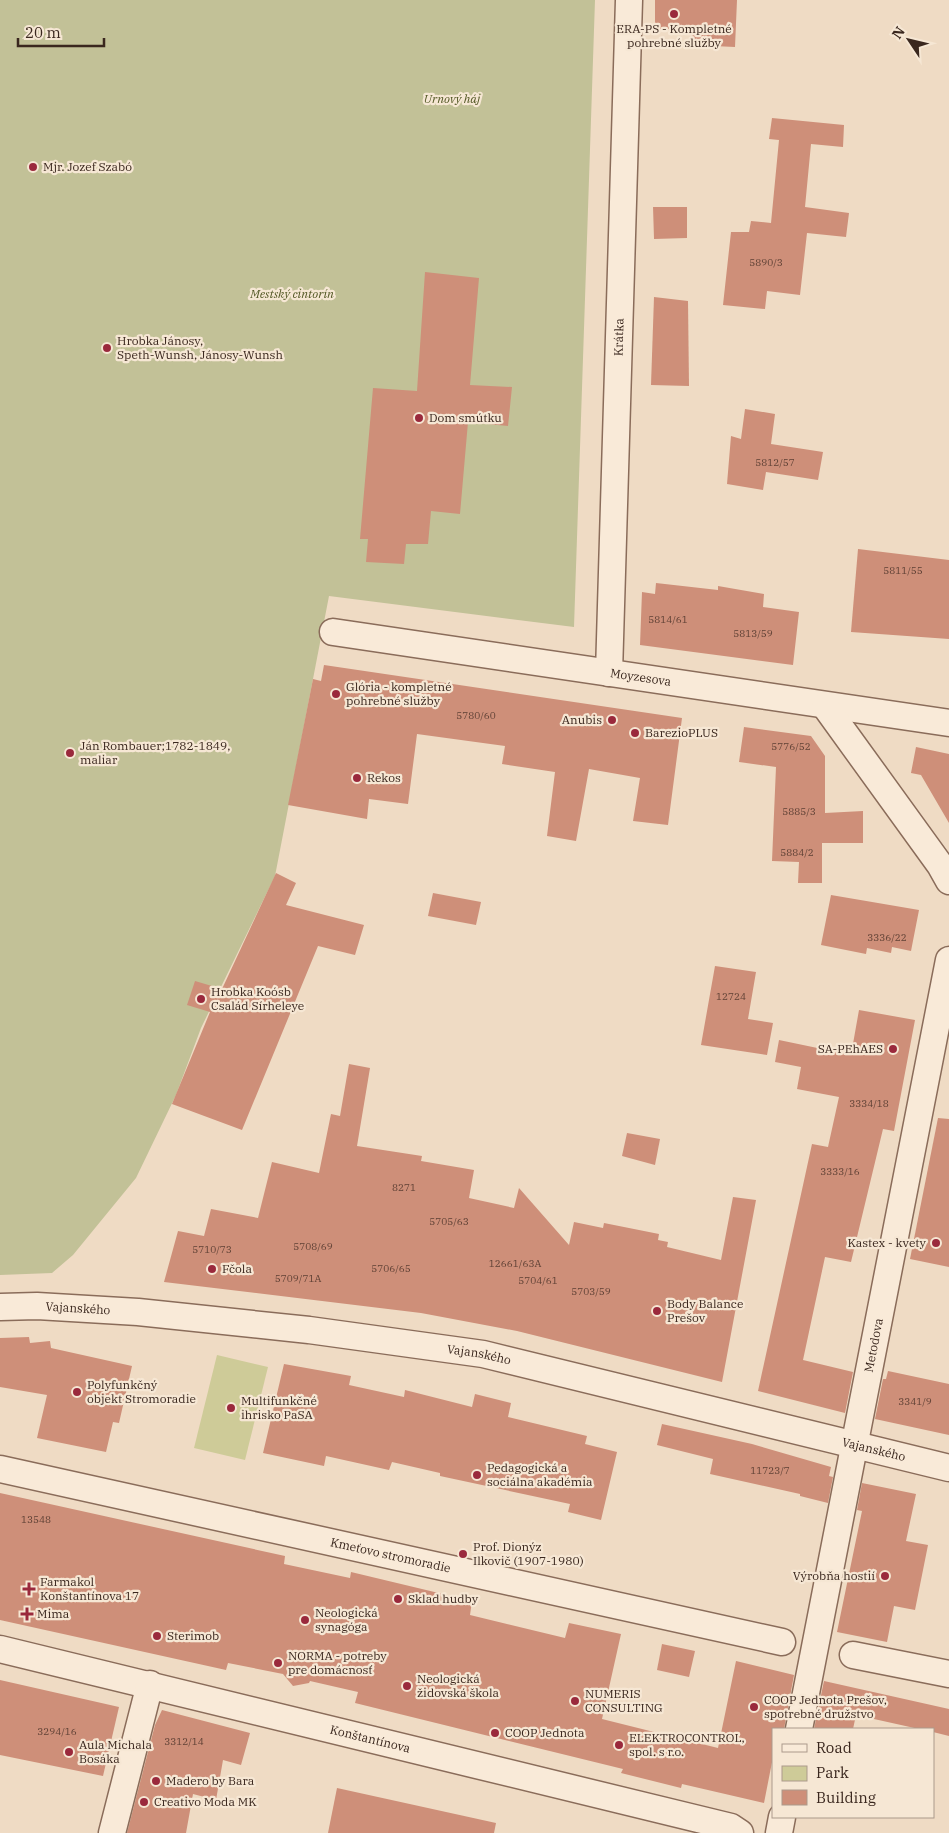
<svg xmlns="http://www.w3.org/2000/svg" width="949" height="1833" viewBox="0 0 949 1833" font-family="'IBM Plex Serif',serif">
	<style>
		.green { fill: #cecb98 }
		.cemetery { fill: #c2c197 }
		.building { fill: #ce8f79 }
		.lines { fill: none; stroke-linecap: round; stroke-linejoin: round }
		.street-casing { stroke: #8a6c5a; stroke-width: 29 }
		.street { stroke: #f9ead8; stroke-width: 26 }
		.poi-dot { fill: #9a293c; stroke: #f6e7d4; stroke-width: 2 }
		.labels { text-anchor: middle; stroke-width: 4.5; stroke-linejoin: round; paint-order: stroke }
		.number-label { font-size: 10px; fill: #5f4135 }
		.poi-label { font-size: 12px; fill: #3a271e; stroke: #f6e7d4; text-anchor: start }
		.park-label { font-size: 12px; font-style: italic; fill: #525724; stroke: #f6e7d4 }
		.street-label { font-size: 12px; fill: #3a271e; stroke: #f6e7d4 }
	</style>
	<rect width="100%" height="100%" fill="#efdbc4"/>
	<polygon class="green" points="217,1355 268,1367 245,1460 194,1448"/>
	<polygon class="cemetery" points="0,0 595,0 574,627 329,596 275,876 201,1028 176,1095 136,1178 73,1255 52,1273 0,1275"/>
	<g class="building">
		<polygon points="655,0 737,0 735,47 692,45 693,29 655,29"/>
		<polygon points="772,118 844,125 843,147 811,144 805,207 849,213 846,237 807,233 800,295 767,291 765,309 723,305 731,232 749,232 751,221 771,223 779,140 769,139"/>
		<polygon points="653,207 687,207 687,238 654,239"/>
		<polygon points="425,272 479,278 470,385 512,387 508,426 468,422 460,514 431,511 428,544 406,544 404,564 366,562 368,539 360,539 373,388 417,391"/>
		<polygon points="654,297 688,301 689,386 651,385"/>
		<polygon points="745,409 775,414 771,444 823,452 818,480 766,472 763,490 727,484 731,436 741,439"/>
		<polygon points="858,549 949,560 949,639 851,632"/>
		<polygon points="656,583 718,590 718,586 764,594 763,607 799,612 793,665 640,645 642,592 655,594"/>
		<polygon points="324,665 682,718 668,825 633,821 640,778 589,769 576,841 547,836 555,772 502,764 505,746 417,734 408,804 369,799 367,819 288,805 313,679 321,681"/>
		<polygon points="744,727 811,736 825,756 825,813 863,811 863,843 822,843 822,883 798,883 799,862 772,861 776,767 739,762"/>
		<polygon points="916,747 949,754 949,823 921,775 911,773"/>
		<polygon points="276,873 296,883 286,905 364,925 355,955 318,946 242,1130 172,1104 210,1012 187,1005 195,981 222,989"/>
		<polygon points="433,893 481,902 476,925 428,916"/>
		<polygon points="831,895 919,910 911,951 892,947 891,953 867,948 866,954 821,945"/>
		<polygon points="715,966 756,972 748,1019 773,1023 767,1055 701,1045"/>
		<polygon points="859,1010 915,1020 894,1131 883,1129 851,1262 825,1257 803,1360 853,1372 845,1413 758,1391 812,1144 828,1147 839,1097 797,1089 801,1067 775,1062 779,1040 851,1055"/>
		<polygon points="349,1064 370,1068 357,1146 422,1156 421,1161 474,1170 469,1198 514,1208 519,1188 569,1245 574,1222 603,1228 604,1223 659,1234 658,1240 668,1242 667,1247 721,1260 733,1197 756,1200 722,1382 517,1331 421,1313 164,1282 178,1231 204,1236 211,1209 258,1218 272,1162 319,1173 331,1114 340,1116"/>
		<polygon points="938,1118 949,1119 949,1267 910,1259"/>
		<polygon points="627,1133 660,1139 655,1165 622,1156"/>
		<polygon points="29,1337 30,1343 50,1341 51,1348 132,1366 119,1423 113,1422 106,1452 37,1438 47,1395 0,1387 0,1338"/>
		<polygon points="284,1364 351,1376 349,1385 404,1397 405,1390 472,1407 475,1394 511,1403 508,1417 587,1436 585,1444 617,1452 601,1520 568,1512 570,1504 440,1476 440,1473 392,1462 389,1470 326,1456 324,1466 263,1453"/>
		<polygon points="888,1371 949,1384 949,1435 875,1419 883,1379 886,1379"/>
		<polygon points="662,1424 752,1444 831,1467 829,1476 833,1477 828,1503 800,1496 800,1494 710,1474 713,1459 657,1445"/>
		<polygon points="862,1483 916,1494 906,1541 928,1545 915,1610 894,1606 887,1642 837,1632 862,1511 857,1510"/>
		<polygon points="0,1493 285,1556 284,1564 350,1578 351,1572 472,1601 470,1615 565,1638 569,1623 621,1634 602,1719 718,1748 736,1661 794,1675 784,1729 773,1729 773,1757 764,1803 682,1784 681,1788 621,1773 623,1769 355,1703 358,1692 310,1681 309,1683 293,1686 283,1674 228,1663 226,1670 0,1620"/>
		<polygon points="662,1644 695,1651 689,1677 657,1670"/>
		<polygon points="0,1680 119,1707 103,1776 0,1755"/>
		<polygon points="824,1681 949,1709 949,1736 933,1732 933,1729 919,1729 856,1715 853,1729 814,1729"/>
		<polygon points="162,1710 250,1733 241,1765 223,1760 216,1800 193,1794 186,1833 127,1833 155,1725"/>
		<polygon points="337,1788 496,1823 494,1833 328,1833"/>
	</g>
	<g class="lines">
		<defs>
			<g id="street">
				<path id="s1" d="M333,632L949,723"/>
				<path id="s2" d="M609,673L629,0"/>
				<polyline points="825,706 940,865 949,881"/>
				<path id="s3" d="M0,1307L37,1306L138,1312L309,1330L483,1354L949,1468"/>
				<path id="s4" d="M0,1469L782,1642"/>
				<path id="s5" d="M0,1649L731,1827L740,1833"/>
				<polyline points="853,1655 949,1674"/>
				<path id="s6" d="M799,1729L949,960"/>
				<polyline points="112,1833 150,1684"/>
				<polyline points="779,1833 782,1817"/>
			</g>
		</defs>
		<use href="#street" class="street-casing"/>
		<use href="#street" class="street"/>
	</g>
	<g class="poi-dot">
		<circle cx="674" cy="14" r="5"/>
		<circle cx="33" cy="167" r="5"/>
		<circle cx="107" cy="348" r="5"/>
		<circle cx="419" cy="418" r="5"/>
		<circle cx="336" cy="694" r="5"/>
		<circle cx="612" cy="720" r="5"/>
		<circle cx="635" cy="733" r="5"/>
		<circle cx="70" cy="753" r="5"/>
		<circle cx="357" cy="778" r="5"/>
		<circle cx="201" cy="999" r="5"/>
		<circle cx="893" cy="1049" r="5"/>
		<circle cx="936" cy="1243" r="5"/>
		<circle cx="212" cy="1269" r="5"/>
		<circle cx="657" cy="1311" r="5"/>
		<circle cx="77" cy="1392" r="5"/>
		<circle cx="231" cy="1408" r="5"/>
		<circle cx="477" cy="1475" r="5"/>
		<circle cx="463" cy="1554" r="5"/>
		<circle cx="885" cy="1576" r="5"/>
		<path d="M26.5 1581.5h5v5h5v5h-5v5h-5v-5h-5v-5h5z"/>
		<circle cx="398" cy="1599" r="5"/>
		<path d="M24.5 1606.5h5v5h5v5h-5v5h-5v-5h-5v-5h5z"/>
		<circle cx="305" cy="1620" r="5"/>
		<circle cx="157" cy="1636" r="5"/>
		<circle cx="278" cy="1663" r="5"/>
		<circle cx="407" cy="1686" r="5"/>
		<circle cx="575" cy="1701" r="5"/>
		<circle cx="754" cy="1707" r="5"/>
		<circle cx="495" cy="1733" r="5"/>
		<circle cx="619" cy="1745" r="5"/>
		<circle cx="69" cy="1752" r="5"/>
		<circle cx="156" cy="1781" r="5"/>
		<circle cx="144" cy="1802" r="5"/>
	</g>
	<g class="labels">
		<g class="number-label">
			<text x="766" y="266">5890/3</text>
			<text x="775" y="466">5812/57</text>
			<text x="903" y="574">5811/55</text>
			<text x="668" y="623">5814/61</text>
			<text x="753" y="637">5813/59</text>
			<text x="476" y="719">5780/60</text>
			<text x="791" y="750">5776/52</text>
			<text x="799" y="815">5885/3</text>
			<text x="797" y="856">5884/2</text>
			<text x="887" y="941">3336/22</text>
			<text x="731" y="1000">12724</text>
			<text x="869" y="1107">3334/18</text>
			<text x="840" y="1175">3333/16</text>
			<text x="404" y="1191">8271</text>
			<text x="449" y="1225">5705/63</text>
			<text x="313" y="1250">5708/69</text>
			<text x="212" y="1253">5710/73</text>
			<text x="515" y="1267">12661/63A</text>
			<text x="391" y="1272">5706/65</text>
			<text x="298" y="1282">5709/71A</text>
			<text x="538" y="1284">5704/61</text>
			<text x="591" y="1295">5703/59</text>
			<text x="915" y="1405">3341/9</text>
			<text x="770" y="1474">11723/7</text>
			<text x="36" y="1523">13548</text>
			<text x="57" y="1735">3294/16</text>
			<text x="184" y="1745">3312/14</text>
		</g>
		<g class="poi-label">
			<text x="674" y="33" text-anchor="middle">ERA-PS - Kompletné<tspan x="674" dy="14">pohrebné služby</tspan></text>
			<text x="43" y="171">Mjr. Jozef Szabó</text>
			<text x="117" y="345">Hrobka Jánosy,<tspan x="117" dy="14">Speth-Wunsh, Jánosy-Wunsh</tspan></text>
			<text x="429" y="422">Dom smútku</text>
			<text x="346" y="691">Glória - kompletné<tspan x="346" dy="14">pohrebné služby</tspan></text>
			<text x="602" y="724" text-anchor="end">Anubis</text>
			<text x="645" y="737">BarezioPLUS</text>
			<text x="80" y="750">Ján Rombauer;1782-1849,<tspan x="80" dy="14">maliar</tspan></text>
			<text x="367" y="782">Rekos</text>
			<text x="211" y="996">Hrobka Koósb<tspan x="211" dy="14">Család Sírheleye</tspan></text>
			<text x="883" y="1053" text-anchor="end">SA-PEhAES</text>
			<text x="926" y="1247" text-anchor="end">Kastex - kvety</text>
			<text x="222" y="1273">Fčola</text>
			<text x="667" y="1308">Body Balance<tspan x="667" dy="14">Prešov</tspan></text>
			<text x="87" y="1389">Polyfunkčný<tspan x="87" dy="14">objekt Stromoradie</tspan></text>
			<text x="241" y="1405">Multifunkčné<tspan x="241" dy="14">ihrisko PaSA</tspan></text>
			<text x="487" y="1472">Pedagogická a<tspan x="487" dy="14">sociálna akadémia</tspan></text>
			<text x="473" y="1551">Prof. Dionýz<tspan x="473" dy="14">Ilkovič (1907-1980)</tspan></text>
			<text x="875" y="1580" text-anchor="end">Výrobňa hostií</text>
			<text x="40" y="1586">Farmakol<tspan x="40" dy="14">Konštantínova 17</tspan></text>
			<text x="408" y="1603">Sklad hudby</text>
			<text x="315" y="1617">Neologická<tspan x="315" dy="14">synagóga</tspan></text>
			<text x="37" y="1618">Mima</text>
			<text x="167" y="1640">Sterimob</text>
			<text x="288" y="1660">NORMA - potreby<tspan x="288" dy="14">pre domácnosť</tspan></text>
			<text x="417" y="1683">Neologická<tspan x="417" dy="14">židovská škola</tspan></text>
			<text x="585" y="1698">NUMERIS<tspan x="585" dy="14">CONSULTING</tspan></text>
			<text x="764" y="1704">COOP Jednota Prešov,<tspan x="764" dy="14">spotrebné družstvo</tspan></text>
			<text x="505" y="1737">COOP Jednota</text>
			<text x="629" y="1742">ELEKTROCONTROL,<tspan x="629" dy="14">spol. s r.o.</tspan></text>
			<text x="79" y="1749">Aula Michala<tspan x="79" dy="14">Bosáka</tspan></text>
			<text x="166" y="1785">Madero by Bara</text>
			<text x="154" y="1806">Creativo Moda MK</text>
		</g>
		<g class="park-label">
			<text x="452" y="103">Urnový háj</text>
			<text x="292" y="298">Mestský cintorín</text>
		</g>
		<g class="street-label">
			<text dy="4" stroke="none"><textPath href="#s2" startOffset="336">Krátka</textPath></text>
			<text dy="4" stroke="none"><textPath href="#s1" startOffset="311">Moyzesova</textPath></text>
			<text dy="4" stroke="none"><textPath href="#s3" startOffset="78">Vajanského</textPath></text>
			<text dy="4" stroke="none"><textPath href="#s6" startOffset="391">Metodova</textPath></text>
			<text dy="4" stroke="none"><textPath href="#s3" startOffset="482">Vajanského</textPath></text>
			<text dy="4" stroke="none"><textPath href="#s3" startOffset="888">Vajanského</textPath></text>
			<text dy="4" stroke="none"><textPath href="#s4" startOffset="400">Kmeťovo stromoradie</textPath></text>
			<text dy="4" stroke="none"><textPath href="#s5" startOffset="381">Konštantínova</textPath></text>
		</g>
	</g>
	<rect x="772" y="1728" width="162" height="90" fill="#f6e7d4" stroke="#ab9a8b"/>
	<rect x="782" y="1744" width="25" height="8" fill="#f9ead8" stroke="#ab9a8b"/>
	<text x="816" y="1753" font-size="15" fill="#3a271e">Road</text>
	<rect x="782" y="1766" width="25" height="15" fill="#cecb98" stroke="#ab9a8b"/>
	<text x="816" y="1778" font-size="15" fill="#3a271e">Park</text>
	<rect x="782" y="1790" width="25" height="15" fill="#ce8f79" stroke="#ab9a8b"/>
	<text x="816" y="1803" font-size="15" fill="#3a271e">Building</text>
	<g transform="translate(909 40) rotate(305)" stroke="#f6e7d4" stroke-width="4" paint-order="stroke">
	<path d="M0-4L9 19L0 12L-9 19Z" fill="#3a271e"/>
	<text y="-8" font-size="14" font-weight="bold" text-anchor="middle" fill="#3a271e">N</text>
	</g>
	<path d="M18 38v8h86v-8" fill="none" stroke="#3a271e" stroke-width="2.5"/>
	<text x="25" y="38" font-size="15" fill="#3a271e" stroke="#f6e7d4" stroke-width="4" paint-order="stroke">20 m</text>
</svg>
